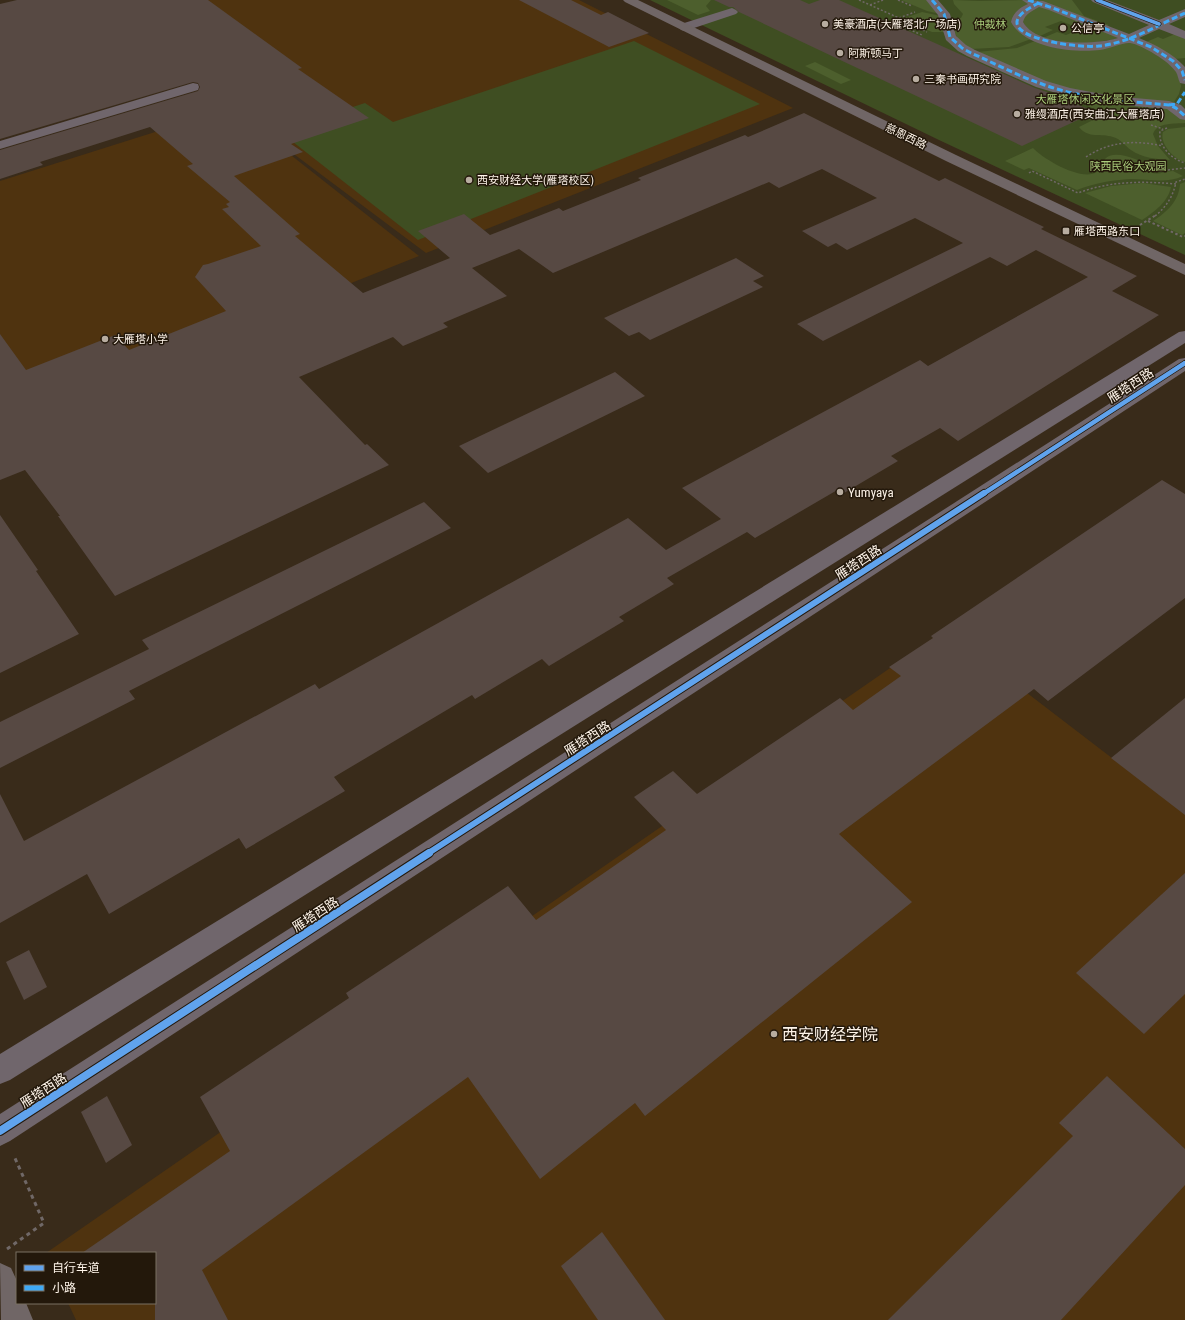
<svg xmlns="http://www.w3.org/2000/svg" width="1185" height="1320" viewBox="0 0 1185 1320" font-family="'Roboto Condensed','Noto Sans SC',sans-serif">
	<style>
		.built { fill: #4f330f }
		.green { fill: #3f4e22 }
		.forest { fill: #4d5f2d }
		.building { fill: #574943 }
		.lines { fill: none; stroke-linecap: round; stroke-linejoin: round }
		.path-far2 { stroke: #706867; stroke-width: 1.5; stroke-dasharray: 2 2; stroke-linecap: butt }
		.path-far1 { stroke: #706867; stroke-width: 2; stroke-dasharray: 2.5 2.5; stroke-linecap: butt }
		.path { stroke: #706867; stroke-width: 3; stroke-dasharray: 4 4; stroke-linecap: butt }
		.minor { fill: #70666c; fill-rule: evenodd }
		.major { fill: #706666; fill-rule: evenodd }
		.quiet { stroke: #3fa9f5; stroke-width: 3; stroke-dasharray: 6 3; stroke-linecap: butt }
		.cycleway-far3-casing { stroke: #23180b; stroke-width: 5 }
		.cycleway-far2-casing { stroke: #23180b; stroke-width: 6 }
		.cycleway-far1-casing { stroke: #23180b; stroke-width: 8 }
		.cycleway-casing { stroke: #23180b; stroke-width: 10 }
		.cycleway-far3 { stroke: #60a3ed; stroke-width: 3.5 }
		.cycleway-far2 { stroke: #60a3ed; stroke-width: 4.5 }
		.cycleway-far1 { stroke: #60a3ed; stroke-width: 6 }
		.cycleway { stroke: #60a3ed; stroke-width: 8 }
		.poi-dot { fill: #b8ada0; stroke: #23180b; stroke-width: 1.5 }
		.labels { text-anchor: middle; stroke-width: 3; stroke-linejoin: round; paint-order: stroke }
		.far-poi-label { font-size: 11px; fill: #fdf3e8; stroke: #23180b; text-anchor: start }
		.far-park-label { font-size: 11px; fill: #abce7c; stroke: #23180b }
		.far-street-label { font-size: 11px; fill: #fdf3e8; stroke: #23180b }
		.street-label { font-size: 13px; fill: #fdf3e8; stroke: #23180b }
		.poi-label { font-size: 13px; fill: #fdf3e8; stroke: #23180b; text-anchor: start }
		.near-poi-label { font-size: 16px; fill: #fdf3e8; stroke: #23180b; text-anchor: start }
	</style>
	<rect width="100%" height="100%" fill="#392b1a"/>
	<g class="built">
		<polygon points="88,0 579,0 793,108 426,253"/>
		<polygon points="231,108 419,256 0,423 0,181"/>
		<polygon points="945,630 1185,814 1185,1320 76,1320 68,1303 155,1303 155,1253 46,1253"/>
	</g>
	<g class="green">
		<polygon points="650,0 1185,0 1185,255 939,140"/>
		<polygon points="634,41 760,104 418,240 279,131 365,103 393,122"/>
	</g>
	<g class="forest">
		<polygon points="667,0 711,0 706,6 710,11 698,15"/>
		<polygon points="901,0 927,0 940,14 927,11"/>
		<polygon points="953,0 978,1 1024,0 1031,2 1016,15 1031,39 1009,47 971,49 958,41 951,21 961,18 963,14 954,4"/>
		<polygon points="1032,0 1072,0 1084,16 1109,25 1105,27"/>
		<polygon points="1039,5 1121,38 1079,45 1043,38 1057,32 1066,35 1081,29 1061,21 1045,27 1053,30 1040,36 1032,35 1020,18"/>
		<polygon points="922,12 941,16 944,32 932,32 902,19"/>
		<polygon points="1175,34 1185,38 1185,58 1175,59 1146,42 1158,37 1163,39"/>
		<polygon points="1125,40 1153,50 1177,71 1181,86 1179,94 1174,102 1125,100 1055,86 977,52 1017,48 1035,41 1063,46"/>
		<polygon points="815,62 851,80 841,84 805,66"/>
		<path d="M1077,96L1167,107L1185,120V123C1175,124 1157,122 1153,134L1158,146L1170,160C1157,159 1142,158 1131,150C1125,146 1121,139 1113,137C1101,133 1088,139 1079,127L1105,114L1079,102Z"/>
		<path d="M1185,127V162C1174,160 1159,143 1163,132L1168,129Z"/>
		<path d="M1033,148C1043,159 1082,182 1097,172C1101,169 1102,163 1105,159C1114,148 1142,161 1151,167L1147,169C1154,178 1164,171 1173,171L1183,176C1167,184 1149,179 1131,179C1112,180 1095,183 1077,190L1029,168L1024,170L1005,161Z"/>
		<path d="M1185,182V233L1182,235L1153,221C1167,212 1179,201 1180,184Z"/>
		<path d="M1143,183L1171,187C1168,202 1154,212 1142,220L1085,193L1111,186Z"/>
	</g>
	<g class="building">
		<polygon points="17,0 208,0 302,68 298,69 369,118 291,144 303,152 234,176 300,234 295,236 363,293 450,258 418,231 464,214 490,235 559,208 563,211 641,180 638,178 745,135 748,137 804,113 939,181 945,178 1044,227 1041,229 1137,276 1112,291 1159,315 958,441 940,428 891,456 898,461 844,493 839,489 755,538 747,532 667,578 674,584 619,617 624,621 549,666 542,659 475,699 472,695 334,777 345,791 246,849 239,838 109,914 87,874 0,923 0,794 24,841 315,684 319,689 628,518 666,550 721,519 682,488 920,360 928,366 1088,277 1036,250 1007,266 990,257 823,341 797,324 963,243 915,218 847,250 836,243 828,247 802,231 877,198 822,169 779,188 769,182 553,273 519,249 472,268 507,296 443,323 448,327 403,346 393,337 299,377 365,445 367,444 389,465 115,596 58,516 60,516 25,470 0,480 0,334 26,370 115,335 129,350 226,311 195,277 203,265 208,264 261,246 222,209 229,207 226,204 230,202 187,166 193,164 150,127 40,162 43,165 0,179 0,150 198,91 200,87 198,83 193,82 0,139 0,4"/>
		<polygon points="519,0 571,0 601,15 608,12 649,33 609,47"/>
		<polygon points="714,0 800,0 809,4 820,0 839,0 1035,88 1050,93 1095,112 1022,146 739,12 733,7 729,7"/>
		<polygon points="736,258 764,276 753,281 763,287 650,340 639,332 629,336 604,318"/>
		<polygon points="615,372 645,396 488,473 459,446"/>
		<polygon points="1162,480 1185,494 1185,598 1048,701 1034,689 839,834 912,902 645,1116 635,1103 540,1179 468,1077 202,1270 228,1320 155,1320 155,1253 82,1253 230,1151 200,1097 349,998 346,993 508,886 536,920 666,830 634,797 673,771 697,794 840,698 853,710 901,676 889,667 933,638 931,636"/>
		<polygon points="424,502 451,528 129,691 135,699 0,768 0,722 149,649 142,640"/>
		<polygon points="0,515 38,570 36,571 79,634 0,673"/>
		<polygon points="1185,698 1185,815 1111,758"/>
		<polygon points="1185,873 1185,994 1144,1034 1076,973"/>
		<polygon points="29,950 47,987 24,1000 6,962"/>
		<polygon points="1107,1076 1185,1149 1185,1185 1061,1320 888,1320 1073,1136 1059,1123"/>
		<polygon points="107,1096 132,1145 106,1163 81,1112"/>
		<polygon points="602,1232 665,1320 598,1320 561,1266"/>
	</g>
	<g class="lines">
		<g class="path-far2">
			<polyline points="859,0 899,18 915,12"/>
			<polyline points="898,0 912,6"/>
			<polyline points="870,5 883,0"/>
			<polyline points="897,19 927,32"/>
			<polyline points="897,19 890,21 922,35"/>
			<polyline points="1151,125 1163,129"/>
			<path d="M1167,128L1160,131C1158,146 1171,159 1185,163"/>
			<path d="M1086,157C1110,141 1135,140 1163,146"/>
			<polyline points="1160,171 1185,168"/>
			<path d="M1029,173L1032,171L1078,193C1110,181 1142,181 1176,184"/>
			<path d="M1155,216C1166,207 1173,197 1176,182L1185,179"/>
		</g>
		<g class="path-far1">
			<polyline points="1148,221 1183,237 1185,236"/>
			<polyline points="1140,225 1156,215"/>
		</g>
		<polyline class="path" points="7,1249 44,1223 14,1156"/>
		<g class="minor">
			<polygon points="926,0 938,0 950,14 956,36 966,45 975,50 1046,81 1070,88 1112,96 1169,101 1181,105 1185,109 1185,120 1180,119 1167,109 1112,104 1063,95 1036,87 967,56 958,51 946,40 938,15"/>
			<path d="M1022,0L1043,1L1129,34L1149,25L1093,2L1091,0H1107L1159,20L1185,9V17L1169,24L1185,31V39L1159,29L1139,38C1156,45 1172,53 1185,67V84L1180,83C1178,79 1178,75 1176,72C1169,61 1142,45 1130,43C1124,42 1108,49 1100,50C1073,53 1025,48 1011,22C1013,13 1019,8 1028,4ZM1039,7L1049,10L1118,38C1095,45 1037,47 1023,22C1025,14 1032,11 1039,7Z"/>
			<polygon points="732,8 736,10 738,12 736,14 685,31 681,30 679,27 681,24"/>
			<polygon points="193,83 198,84 199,87 198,90 0,149 0,141"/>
			<polygon points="1185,331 1185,343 10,1080 0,1084 0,1054 1179,332"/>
			<polygon points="1185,358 1185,371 10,1141 0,1146 0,1114 1179,359"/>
		</g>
		<g class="major">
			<polygon points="623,0 638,0 956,155 1185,264 1185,275 946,161 625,2"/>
			<polygon points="0,1263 11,1268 17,1281 17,1303 26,1303 33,1320 1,1320"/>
		</g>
		<g class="quiet">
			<path d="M932,0L944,14L950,37L962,48L971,53C994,63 1018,76 1042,84C1082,99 1126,101 1169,105L1176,108L1185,116"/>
			<polyline points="1028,0 1053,8 1151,47 1173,61 1182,71 1185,80"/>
			<path d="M1039,3C973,34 1074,49 1099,46C1129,43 1158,25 1185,13"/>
			<polyline points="1169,105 1177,104 1185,92"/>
		</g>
		<defs>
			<polyline id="cycleway-far3" points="1097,0 1159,24"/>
			<polyline id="cycleway-far2" points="983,494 1185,363"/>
			<polyline id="cycleway-far1" points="427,854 984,493"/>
			<polyline id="cycleway" points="0,1131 429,853"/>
		</defs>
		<use href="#cycleway-far3" class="cycleway-far3-casing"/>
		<use href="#cycleway-far2" class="cycleway-far2-casing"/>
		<use href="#cycleway-far1" class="cycleway-far1-casing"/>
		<use href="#cycleway" class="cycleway-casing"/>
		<use href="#cycleway-far3" class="cycleway-far3"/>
		<use href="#cycleway-far2" class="cycleway-far2"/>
		<use href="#cycleway-far1" class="cycleway-far1"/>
		<use href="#cycleway" class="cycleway"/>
	</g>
	<g class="poi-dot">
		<circle cx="825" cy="24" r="4"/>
		<circle cx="1063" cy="28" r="4"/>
		<circle cx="840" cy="53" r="4"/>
		<circle cx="916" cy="79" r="4"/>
		<circle cx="1017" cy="114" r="4"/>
		<circle cx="469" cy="180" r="4"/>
		<rect x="1062" y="227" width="8" height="8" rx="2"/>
		<circle cx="105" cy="339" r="4"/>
		<circle cx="840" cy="492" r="4"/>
		<circle cx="774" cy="1034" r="4"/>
	</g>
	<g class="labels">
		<g class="far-poi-label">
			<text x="833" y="28">美豪酒店(大雁塔北广场店)</text>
			<text x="1071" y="32">公信亭</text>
			<text x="848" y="57">阿斯顿马丁</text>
			<text x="924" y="83">三秦书画研究院</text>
			<text x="1025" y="118">雅缦酒店(西安曲江大雁塔店)</text>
			<text x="477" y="184">西安财经大学(雁塔校区)</text>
			<text x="1074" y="235">雁塔西路东口</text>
			<text x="113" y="343">大雁塔小学</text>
		</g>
		<g class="far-park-label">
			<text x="990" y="28">仲裁林</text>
			<text x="1085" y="103">大雁塔休闲文化景区</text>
			<text x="1128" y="170">陕西民俗大观园</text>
		</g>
		<g class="far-street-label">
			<text transform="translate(906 136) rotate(26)" y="4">慈恩西路</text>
		</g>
		<g class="street-label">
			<text transform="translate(1130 385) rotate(-33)" y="5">雁塔西路</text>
			<text transform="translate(858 562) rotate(-33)" y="5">雁塔西路</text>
			<text transform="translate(587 738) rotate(-33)" y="5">雁塔西路</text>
			<text transform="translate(315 914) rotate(-33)" y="5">雁塔西路</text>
			<text transform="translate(43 1090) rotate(-33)" y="5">雁塔西路</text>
		</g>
		<g class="poi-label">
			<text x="848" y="497">Yumyaya</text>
		</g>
		<g class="near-poi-label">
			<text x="782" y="1040">西安财经学院</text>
		</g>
	</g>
	<rect x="16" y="1252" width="140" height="52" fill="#23180b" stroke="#7a7063"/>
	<rect x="24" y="1265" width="20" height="6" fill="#60a3ed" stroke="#7a7063"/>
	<text x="52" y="1272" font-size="12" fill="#fdf3e8">自行车道</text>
	<rect x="24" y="1285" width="20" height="6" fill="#3fa9f5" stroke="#7a7063"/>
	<text x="52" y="1292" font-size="12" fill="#fdf3e8">小路</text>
</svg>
